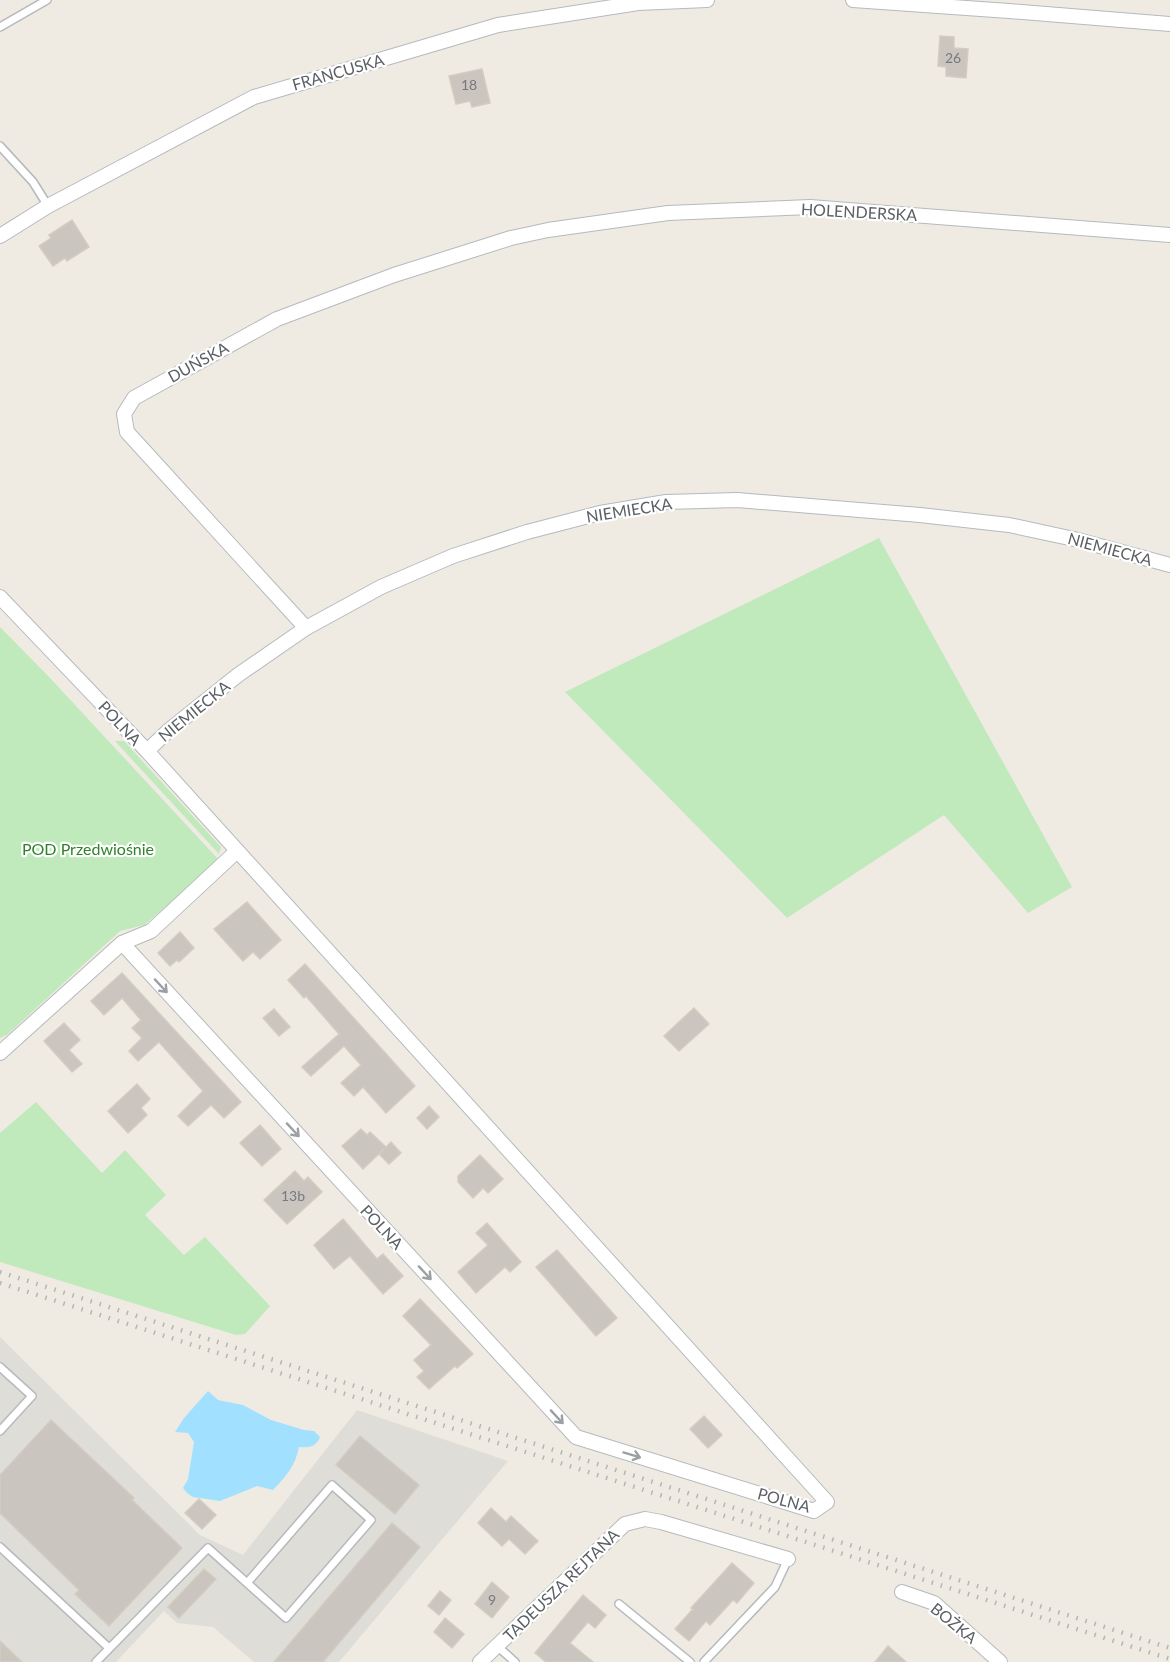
<svg xmlns="http://www.w3.org/2000/svg" width="1170" height="1662" viewBox="0 0 1170 1662" font-family="Lato,sans-serif">
	<style>
		.industrial { fill: #dfddd7 }
		.green { fill: #c0e9bc }
		.water { fill: #a2e0ff }
		.building { fill: #cac5bf; stroke: #d4ccc0; stroke-width: 1.5 }
		.lines { fill: none; stroke-linecap: round; stroke-linejoin: round }
		.lane-casing { stroke: #b5babe; stroke-width: 10 }
		.street-casing { stroke: #b5babe; stroke-width: 16 }
		.lane { stroke: #fff; stroke-width: 7 }
		.street { stroke: #fff; stroke-width: 14 }
		.rail { stroke: #b4b5b6; stroke-width: 4.5; stroke-dasharray: 1.5 8; stroke-linecap: butt }
		.oneway { stroke: #9da0a3 }
		.labels { text-anchor: middle; stroke-width: 4.5; stroke-linejoin: round; paint-order: stroke }
		.number-label { font-size: 14px; fill: #77797c }
		.street-label { font-size: 16px; fill: #5b6065; stroke: #fff }
		.park-label { font-size: 16px; fill: #30832b; stroke: #fff }
	</style>
	<rect width="100%" height="100%" fill="#efebe2"/>
	<polygon class="industrial" points="0,1337 200,1535 243,1555 357,1410 508,1461 339,1662 254,1662 213,1627 177,1623 164,1611 116,1662 0,1662"/>
	<g class="green">
		<polygon points="879,538 1072,887 1028,913 944,815 787,918 565,692"/>
		<polygon points="0,627 50,678 217,858 218,862 144,925 120,931 8,1034 0,1038"/>
		<polygon points="115,741 124,741 221,847 219,854"/>
		<polygon points="36,1102 102,1173 125,1150 166,1195 145,1215 184,1255 205,1237 270,1306 245,1334 236,1335 0,1262 0,1133"/>
	</g>
	<path class="water" d="M208,1391L218,1400L243,1405L271,1420L304,1430L314,1431L320,1437C316,1447 309,1448 299,1447C295,1467 286,1476 273,1490L257,1486L220,1501L193,1497L187,1493L183,1488L188,1479L194,1442L188,1433L175,1432L184,1418Z"/>
	<g class="building">
		<polygon points="940,36 954,37 954,48 968,49 966,78 946,76 946,67 938,66"/>
		<polygon points="482,69 490,103 472,107 470,101 456,104 449,76"/>
		<polygon points="72,220 89,247 67,261 65,258 53,266 39,246 51,238 49,235"/>
		<polygon points="247,902 281,940 260,959 253,952 243,961 214,929"/>
		<polygon points="180,932 194,948 179,962 177,960 170,966 158,953"/>
		<polygon points="305,964 415,1086 386,1113 363,1087 354,1096 341,1083 361,1065 344,1046 311,1076 302,1067 339,1034 306,996 304,998 288,980"/>
		<polygon points="122,973 241,1102 224,1118 211,1105 188,1126 178,1116 203,1091 159,1042 138,1061 129,1051 142,1038 132,1028 141,1020 122,998 104,1015 91,1001"/>
		<polygon points="694,1008 709,1024 679,1051 664,1036"/>
		<polygon points="274,1009 290,1027 279,1036 263,1018"/>
		<polygon points="64,1023 80,1040 69,1050 82,1064 72,1072 44,1041"/>
		<polygon points="137,1084 150,1099 141,1108 147,1115 128,1133 108,1111"/>
		<polygon points="429,1106 439,1117 427,1129 417,1118"/>
		<polygon points="260,1125 281,1149 262,1166 240,1143"/>
		<polygon points="361,1129 367,1135 370,1132 386,1147 391,1142 401,1153 389,1164 379,1154 384,1149 363,1169 342,1146"/>
		<polygon points="480,1155 503,1179 488,1193 483,1188 473,1198 458,1182 458,1176"/>
		<polygon points="295,1171 304,1181 308,1177 322,1192 287,1224 264,1200"/>
		<polygon points="343,1219 377,1259 383,1254 403,1276 383,1294 350,1256 334,1269 314,1245"/>
		<polygon points="487,1223 521,1262 510,1272 505,1267 476,1293 458,1272 488,1245 476,1233"/>
		<polygon points="557,1250 617,1318 596,1336 536,1267"/>
		<polygon points="420,1299 473,1354 457,1368 455,1366 429,1389 417,1377 424,1371 414,1360 431,1345 403,1316"/>
		<polygon points="704,1416 722,1435 708,1448 690,1429"/>
		<polygon points="51,1420 134,1498 132,1500 182,1548 109,1626 75,1594 79,1590 0,1513 0,1475"/>
		<polygon points="360,1436 419,1485 395,1514 336,1465"/>
		<polygon points="199,1499 216,1515 202,1529 185,1513"/>
		<polygon points="491,1508 506,1522 511,1516 538,1541 525,1554 509,1539 502,1546 478,1523"/>
		<polygon points="392,1523 420,1547 323,1662 274,1662"/>
		<polygon points="732,1563 754,1583 737,1603 733,1600 710,1625 706,1621 689,1641 675,1629 693,1609 691,1608"/>
		<polygon points="204,1569 216,1579 179,1618 168,1607"/>
		<polygon points="492,1582 509,1597 492,1618 475,1604"/>
		<polygon points="440,1591 451,1600 439,1615 428,1606"/>
		<polygon points="583,1595 606,1615 595,1628 588,1622 570,1643 593,1662 546,1662 535,1653"/>
		<polygon points="445,1618 464,1634 452,1648 434,1632"/>
		<polygon points="0,1641 22,1662 0,1662"/>
		<polygon points="888,1646 906,1662 875,1662"/>
	</g>
	<g class="lines">
		<defs>
			<g id="lane">
				<polyline points="0,27 47,0"/>
				<polyline points="0,146 33,182 48,206"/>
				<polyline points="0,1367 32,1396 0,1431"/>
				<polyline points="0,1547 109,1648"/>
				<polyline points="619,1604 690,1662"/>
				<polyline points="497,1646 515,1662"/>
				<polyline points="96,1662 208,1548 286,1618 371,1520 332,1485 247,1583"/>
				<polyline points="704,1662 775,1587 788,1559"/>
			</g>
			<g id="street">
				<polyline points="853,0 1009,11 1170,24"/>
				<polyline points="0,236 48,206 254,97 498,25 638,3 707,0"/>
				<polyline points="0,597 147,751 827,1502 814,1511 576,1437 122,943"/>
				<polyline points="306,628 127,432 124,414 134,398 277,319 394,275 511,238 548,230 668,213 810,207 1170,235"/>
				<polyline points="147,751 168,731 238,675 306,628 381,587 453,556 527,532 600,513 666,502 737,500 920,515 1009,525 1074,539 1170,565"/>
				<polyline points="0,1053 122,943 151,931 237,851"/>
				<polyline points="902,1592 934,1603 1000,1662"/>
				<polyline points="480,1662 625,1524 645,1519 661,1522 788,1559"/>
			</g>
		</defs>
		<use href="#lane" class="lane-casing"/>
		<use href="#street" class="street-casing"/>
		<use href="#lane" class="lane"/>
		<use href="#street" class="street"/>
		<g class="rail">
			<polyline points="0,1272 1170,1648"/>
			<polyline points="0,1283 1170,1659"/>
		</g>
	</g>
	<defs><path id="oneway-shaft" d="M-6 0H5M1.5-3L5.5 0L1.5 3" fill="none" stroke-width="1.6" stroke-linecap="round" stroke-linejoin="round" transform="scale(1.5)"/></defs>
	<g class="oneway">
		<use href="#oneway-shaft" transform="translate(161 986) rotate(47)"/>
		<use href="#oneway-shaft" transform="translate(293 1130) rotate(47)"/>
		<use href="#oneway-shaft" transform="translate(425 1273) rotate(47)"/>
		<use href="#oneway-shaft" transform="translate(557 1417) rotate(47)"/>
		<use href="#oneway-shaft" transform="translate(632 1455) rotate(17)"/>
	</g>
	<g class="labels">
		<g class="number-label">
			<text x="953" y="63">26</text>
			<text x="469" y="90">18</text>
			<text x="293" y="1201">13b</text>
			<text x="492" y="1605">9</text>
		</g>
		<g class="street-label">
			<text transform="translate(338 72) rotate(-16)" y="6">FRANCUSKA</text>
			<text transform="translate(859 212) rotate(3)" y="6">HOLENDERSKA</text>
			<text transform="translate(198 362) rotate(-29)" y="6">DUŃSKA</text>
			<text transform="translate(629 510) rotate(-9)" y="6">NIEMIECKA</text>
			<text transform="translate(1110 549) rotate(15)" y="6">NIEMIECKA</text>
			<text transform="translate(194 711) rotate(-39)" y="6">NIEMIECKA</text>
			<text transform="translate(120 723) rotate(47)" y="6">POLNA</text>
			<text transform="translate(382 1227) rotate(47)" y="6">POLNA</text>
			<text transform="translate(784 1500) rotate(15)" y="6">POLNA</text>
			<text transform="translate(561 1585) rotate(-44)" y="6">TADEUSZA REJTANA</text>
			<text transform="translate(954 1623) rotate(39)" y="6">BOŻKA</text>
		</g>
		<g class="park-label">
			<text x="88" y="855">POD Przedwiośnie</text>
		</g>
	</g>
</svg>
